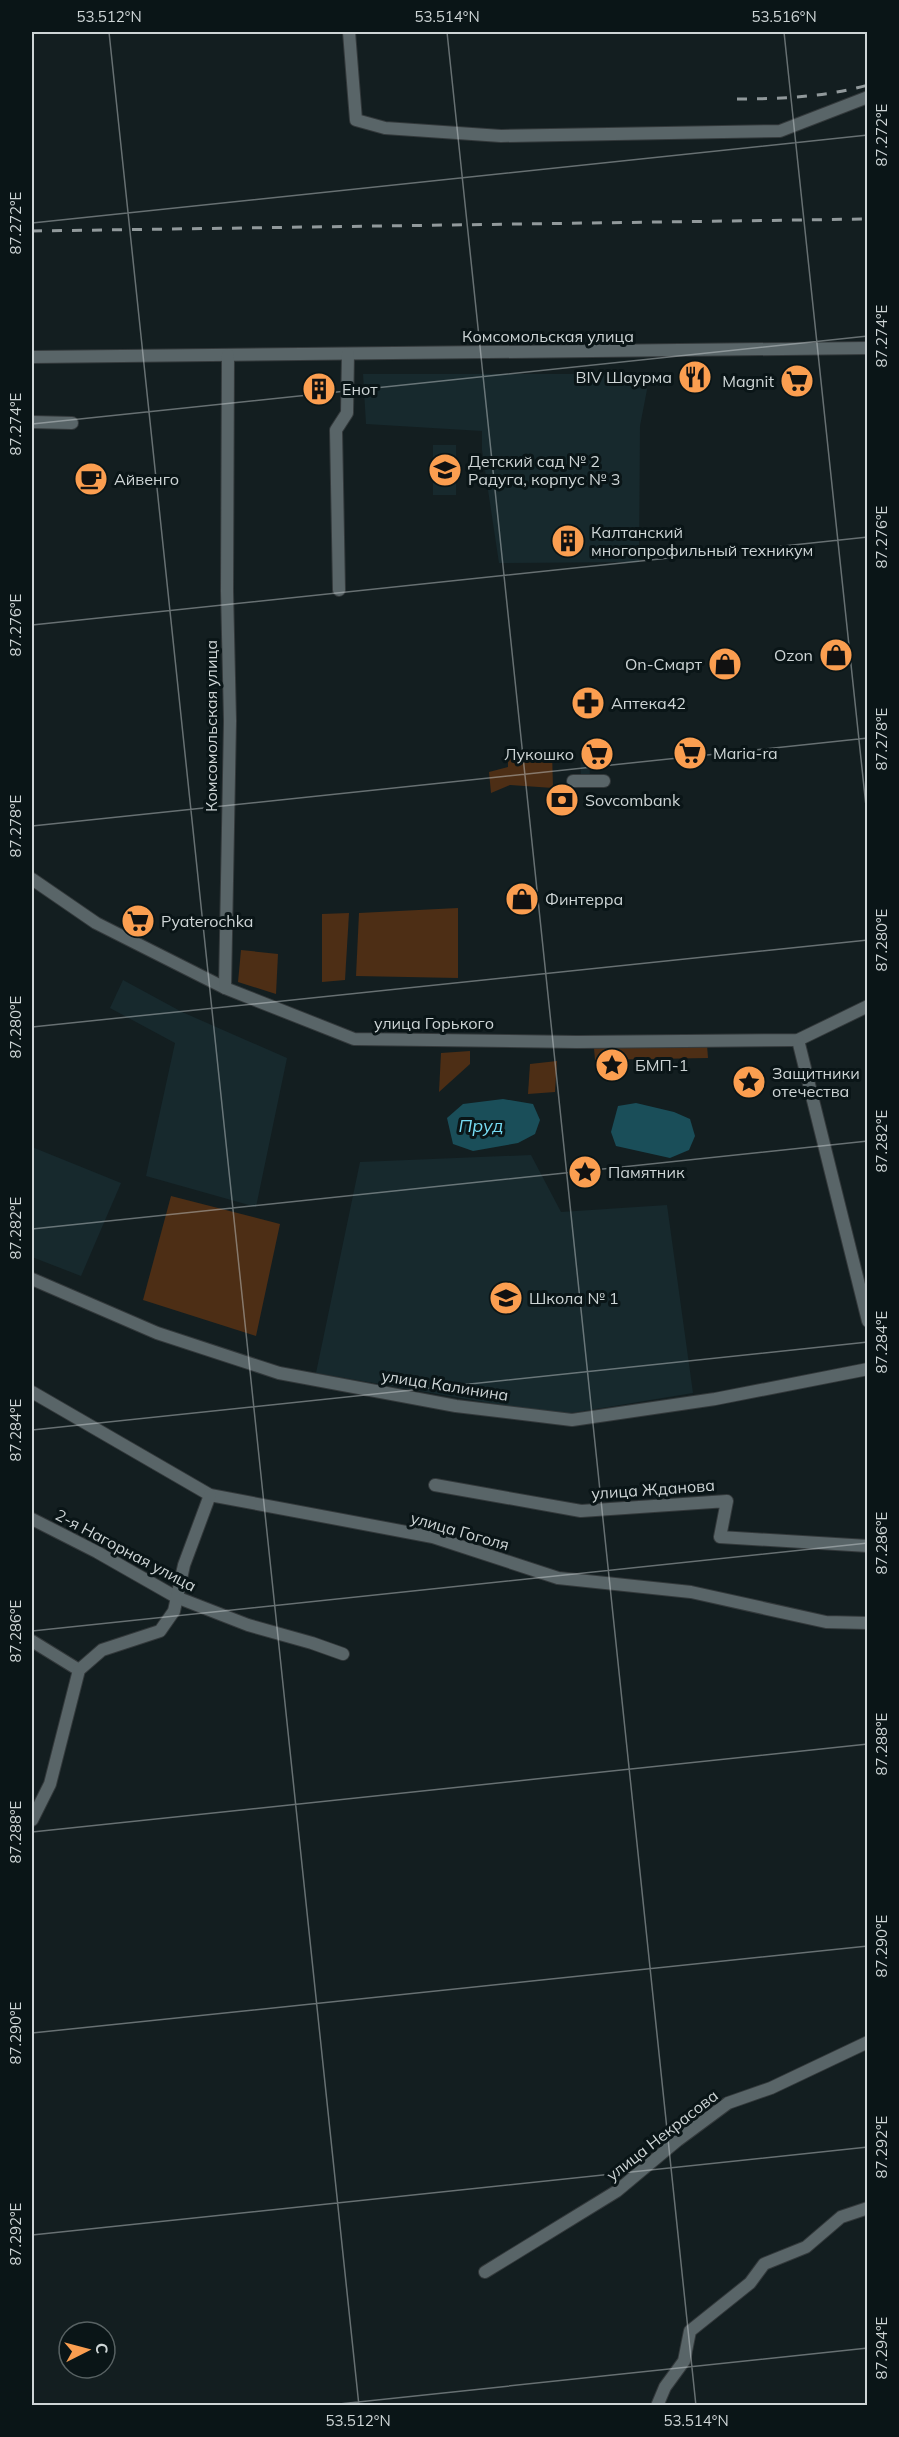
<svg xmlns="http://www.w3.org/2000/svg" width="899" height="2437" viewBox="0 0 899 2437" font-family="Mulish,sans-serif">
	<style>
		.built { fill: #17292d }
		.green { fill: #4d2e15 }
		.water { fill: #1a4e59 }
		.lines { fill: none; stroke-linecap: round; stroke-linejoin: round }
		.minor-casing { stroke: #33393b; stroke-width: 14 }
		.minor { stroke: #596568; stroke-width: 12 }
		.rail { stroke: #91999b; stroke-width: 3; stroke-dasharray: 10 10; stroke-linecap: butt }
		.ticks { fill: none; stroke: #ced5d6; stroke-width: 1.5; stroke-opacity: 0.45 }
		.labels { text-anchor: middle; stroke-width: 6; stroke-linejoin: round; paint-order: stroke }
		.street-label { font-size: 16px; fill: #ced5d6; stroke: #0a1517 }
		.poi-label { font-size: 16px; fill: #ced5d6; stroke: #0a1517; text-anchor: start }
		.water-label { font-size: 18px; font-style: italic; fill: #76dcf4; stroke: #0a1517 }
		.neatline { fill: none; stroke: #ced5d6; stroke-width: 2 }
		.ticks-label { font-size: 15px; text-anchor: middle; fill: #ced5d6 }
	</style>
	<rect width="100%" height="100%" fill="#131e20"/>
	<g class="built">
		<polygon points="363,374 650,374 640,426 639,562 499,563 482,450 482,431 366,424"/>
		<rect x="433" y="445" width="23" height="50"/>
		<polygon points="580,755 589,755 590,777 581,778"/>
		<polygon points="123,980 182,1012 287,1058 256,1207 146,1176 175,1043 110,1008"/>
		<polygon points="32,1147 121,1183 81,1276 32,1257"/>
		<polygon points="531,1155 561,1212 667,1205 693,1393 559,1415 316,1373 360,1162"/>
	</g>
	<g class="green">
		<polygon points="552,751 553,788 510,785 491,793 489,772 508,767 508,759"/>
		<polygon points="458,908 458,978 356,976 359,913"/>
		<polygon points="349,913 345,980 322,982 322,914"/>
		<polygon points="241,950 278,954 276,994 238,982"/>
		<polygon points="707,1045 708,1058 595,1060 594,1048"/>
		<polygon points="470,1051 470,1064 439,1092 441,1053"/>
		<polygon points="557,1061 555,1092 528,1094 530,1064"/>
		<polygon points="171,1196 280,1224 256,1336 143,1300"/>
	</g>
	<g class="water">
		<polygon points="503,1099 533,1104 540,1120 535,1134 518,1143 473,1151 453,1144 447,1118 463,1104"/>
		<polygon points="636,1103 674,1112 690,1119 695,1136 689,1150 670,1158 616,1146 611,1132 618,1106"/>
	</g>
	<g class="lines">
		<defs>
			<g id="minor">
				<polyline points="349,32 356,120 385,128 501,136 780,131 868,97"/>
				<polyline points="32,357 868,348"/>
				<polyline points="32,422 72,423"/>
				<polyline points="339,590 336,430 347,413 348,354"/>
				<polyline points="573,781 604,781"/>
				<polyline points="32,879 96,923 225,988 354,1039 577,1042 798,1040 868,1006"/>
				<polyline points="225,988 230,721 227,591 228,355"/>
				<polyline points="798,1040 868,1321"/>
				<polyline points="32,1279 157,1333 279,1373 456,1406 572,1420 715,1399 868,1369"/>
				<polyline points="32,1392 210,1495 433,1537 558,1578 691,1592 826,1622 868,1623"/>
				<polyline points="435,1485 581,1511 727,1501 720,1537 868,1546"/>
				<polyline points="32,1519 97,1552 176,1597 248,1625 312,1643 343,1654"/>
				<polyline points="32,1641 79,1670"/>
				<polyline points="32,1820 50,1784 79,1670 102,1650 160,1631 174,1611 184,1565 210,1495"/>
				<polyline points="485,2272 617,2191 678,2140 728,2103 771,2088 868,2042"/>
				<polyline points="657,2406 665,2387 684,2361 690,2331 750,2283 764,2264 806,2247 841,2217 868,2208"/>
			</g>
		</defs>
		<use href="#minor" class="minor-casing"/>
		<use href="#minor" class="minor"/>
		<g class="rail">
			<path d="M737,99C781,99 825,97 868,85"/>
			<polyline points="32,231 868,219"/>
		</g>
	</g>
	<path class="ticks" d="M109,32L359,2406M447,32L696,2406M784,32L868,825M32,223L868,135M32,424L868,336M32,625L868,537M32,826L868,738M32,1027L868,940M32,1229L868,1141M32,1430L868,1342M32,1631L868,1543M32,1832L868,1744M32,2033L868,1946M32,2235L868,2147M320,2406L868,2348"/>
	<defs>
		<symbol id="restaurant-disc" viewBox="-11 -11 22 22"><circle r="9.5" fill="#fb9e50" stroke="#0a1517"/><path d="M-5-6h1v4h1v-4h1v4h1v-4h1v5L-1.5 .5V6h-2V.5L-5-1ZM5-6V6H3V1.5H1.5Q1.5-4 5-6Z" fill="#111"/></symbol>
		<symbol id="supermarket-disc" viewBox="-11 -11 22 22"><circle r="9.5" fill="#fb9e50" stroke="#0a1517"/><path d="M-6-5.5h2.5l.6 2H6L4.5 2H-2.5L-4.4-4H-6ZM-1.5 3.2a1.3 1.3 0 1 0 .1 0ZM3 3.2a1.3 1.3 0 1 0 .1 0Z" fill="#111"/></symbol>
		<symbol id="building-disc" viewBox="-11 -11 22 22"><circle r="9.5" fill="#fb9e50" stroke="#0a1517"/><path d="M-4-6H4V6H1V3H-1V6H-4ZM-2.5-4.3h1.7v1.8h-1.7ZM.8-4.3h1.7v1.8H.8ZM-2.5-1h1.7V.8h-1.7ZM.8-1h1.7V.8H.8Z" fill="#111"/></symbol>
		<symbol id="school-disc" viewBox="-11 -11 22 22"><circle r="9.5" fill="#fb9e50" stroke="#0a1517"/><path d="M0-5L7-2L0 1L-7-2ZM-4 1L0 2.5L4 1V4Q0 6-4 4Z" fill="#111"/></symbol>
		<symbol id="cafe-disc" viewBox="-11 -11 22 22"><circle r="9.5" fill="#fb9e50" stroke="#0a1517"/><path d="M-5.5-4.5H6V0H3Q3 3.5 0 3.5H-2.5Q-5.5 3.5-5.5 0ZM3-3.2v2h1.7v-2ZM-6 4.5H4V6H-6Z" fill="#111"/></symbol>
		<symbol id="shop-disc" viewBox="-11 -11 22 22"><circle r="9.5" fill="#fb9e50" stroke="#0a1517"/><path d="M-5-2.5h2.3a2.7 3.5 0 0 1 5.4 0H5L5.5 6h-11ZM-1.5-2.5h3a1.5 2.3 0 0 0-3 0Z" fill="#111"/></symbol>
		<symbol id="pharmacy-disc" viewBox="-11 -11 22 22"><circle r="9.5" fill="#fb9e50" stroke="#0a1517"/><path d="M-2-6h4v4h4v4h-4v4h-4v-4h-4v-4h4Z" fill="#111"/></symbol>
		<symbol id="bank-disc" viewBox="-11 -11 22 22"><circle r="9.5" fill="#fb9e50" stroke="#0a1517"/><path d="M-6-4H6V4H-6ZM0-2.3a2.3 2.3 0 1 0 0 4.6a2.3 2.3 0 1 0 0-4.6Z" fill="#111"/></symbol>
		<symbol id="sight-disc" viewBox="-11 -11 22 22"><circle r="9.5" fill="#fb9e50" stroke="#0a1517"/><path d="M0-6L1.8-2.2L6-1.7L2.9 1.2L3.7 5.4L0 3.3L-3.7 5.4L-2.9 1.2L-6-1.7L-1.8-2.2Z" fill="#111"/></symbol>
	</defs>
	<g fill-rule="evenodd">
		<use href="#restaurant-disc" x="676" y="358" width="38" height="38"/>
		<use href="#supermarket-disc" x="778" y="362" width="38" height="38"/>
		<use href="#building-disc" x="300" y="370" width="38" height="38"/>
		<use href="#school-disc" x="426" y="451" width="38" height="38"/>
		<use href="#cafe-disc" x="72" y="460" width="38" height="38"/>
		<use href="#building-disc" x="549" y="522" width="38" height="38"/>
		<use href="#shop-disc" x="817" y="636" width="38" height="38"/>
		<use href="#shop-disc" x="706" y="645" width="38" height="38"/>
		<use href="#pharmacy-disc" x="569" y="684" width="38" height="38"/>
		<use href="#supermarket-disc" x="671" y="734" width="38" height="38"/>
		<use href="#supermarket-disc" x="578" y="735" width="38" height="38"/>
		<use href="#bank-disc" x="543" y="781" width="38" height="38"/>
		<use href="#shop-disc" x="503" y="880" width="38" height="38"/>
		<use href="#supermarket-disc" x="119" y="902" width="38" height="38"/>
		<use href="#sight-disc" x="593" y="1046" width="38" height="38"/>
		<use href="#sight-disc" x="730" y="1063" width="38" height="38"/>
		<use href="#sight-disc" x="566" y="1153" width="38" height="38"/>
		<use href="#school-disc" x="487" y="1279" width="38" height="38"/>
	</g>
	<g class="labels">
		<g class="street-label">
			<text x="548" y="342">Комсомольская улица</text>
			<text transform="translate(211 726) rotate(-90)" y="6">Комсомольская улица</text>
			<text x="434" y="1029">улица Горького</text>
			<text transform="translate(445 1385) rotate(9)" y="6">улица Калинина</text>
			<text transform="translate(653 1489) rotate(-4)" y="6">улица Жданова</text>
			<text transform="translate(460 1531) rotate(16)" y="6">улица Гоголя</text>
			<text transform="translate(126 1550) rotate(28)" y="6">2-я Нагорная улица</text>
			<text transform="translate(662 2135) rotate(-38)" y="6">улица Некрасова</text>
		</g>
		<g class="poi-label">
			<text x="672" y="383" text-anchor="end">BIV Шаурма</text>
			<text x="774" y="387" text-anchor="end">Magnit</text>
			<text x="342" y="395">Енот</text>
			<text x="468" y="467">Детский сад № 2<tspan x="468" dy="18">Радуга, корпус № 3</tspan></text>
			<text x="114" y="485">Айвенго</text>
			<text x="591" y="538">Калтанский<tspan x="591" dy="18">многопрофильный техникум</tspan></text>
			<text x="813" y="661" text-anchor="end">Ozon</text>
			<text x="702" y="670" text-anchor="end">On-Смарт</text>
			<text x="611" y="709">Аптека42</text>
			<text x="713" y="759">Maria-ra</text>
			<text x="574" y="760" text-anchor="end">Лукошко</text>
			<text x="585" y="806">Sovcombank</text>
			<text x="545" y="905">Финтерра</text>
			<text x="161" y="927">Pyaterochka</text>
			<text x="635" y="1071">БМП-1</text>
			<text x="772" y="1079">Защитники<tspan x="772" dy="18">отечества</tspan></text>
			<text x="608" y="1178">Памятник</text>
			<text x="529" y="1304">Школа № 1</text>
		</g>
		<g class="water-label">
			<text x="481" y="1132">Пруд</text>
		</g>
	</g>
	<rect width="899" height="2437" fill="none" stroke="#0a1517" stroke-width="66"/>
	<g transform="translate(87 2350) rotate(84)"><circle r="28" fill="#0a1517" stroke="#586263" stroke-width="1.5"/>
	<path d="M0-4.5L10 22L0 15L-10 22Z" fill="#fb9e50"/>
	<text y="-9" font-size="16" font-weight="bold" text-anchor="middle" fill="#ced5d6">С</text>
	</g>
	<rect x="33" y="33" width="833" height="2371" class="neatline"/>
	<g class="ticks-label">
		<text x="109" y="22">53.512°N</text>
		<text x="447" y="22">53.514°N</text>
		<text x="784" y="22">53.516°N</text>
		<text transform="translate(882 135) rotate(-90)" y="5">87.272°E</text>
		<text transform="translate(16 223) rotate(-90)" y="5">87.272°E</text>
		<text transform="translate(882 336) rotate(-90)" y="5">87.274°E</text>
		<text transform="translate(16 424) rotate(-90)" y="5">87.274°E</text>
		<text transform="translate(882 537) rotate(-90)" y="5">87.276°E</text>
		<text transform="translate(16 625) rotate(-90)" y="5">87.276°E</text>
		<text transform="translate(882 739) rotate(-90)" y="5">87.278°E</text>
		<text transform="translate(16 826) rotate(-90)" y="5">87.278°E</text>
		<text transform="translate(882 940) rotate(-90)" y="5">87.280°E</text>
		<text transform="translate(16 1027) rotate(-90)" y="5">87.280°E</text>
		<text transform="translate(882 1141) rotate(-90)" y="5">87.282°E</text>
		<text transform="translate(16 1228) rotate(-90)" y="5">87.282°E</text>
		<text transform="translate(882 1342) rotate(-90)" y="5">87.284°E</text>
		<text transform="translate(16 1430) rotate(-90)" y="5">87.284°E</text>
		<text transform="translate(882 1543) rotate(-90)" y="5">87.286°E</text>
		<text transform="translate(16 1631) rotate(-90)" y="5">87.286°E</text>
		<text transform="translate(882 1744) rotate(-90)" y="5">87.288°E</text>
		<text transform="translate(16 1832) rotate(-90)" y="5">87.288°E</text>
		<text transform="translate(882 1946) rotate(-90)" y="5">87.290°E</text>
		<text transform="translate(16 2033) rotate(-90)" y="5">87.290°E</text>
		<text transform="translate(882 2147) rotate(-90)" y="5">87.292°E</text>
		<text transform="translate(16 2234) rotate(-90)" y="5">87.292°E</text>
		<text transform="translate(882 2348) rotate(-90)" y="5">87.294°E</text>
		<text x="358" y="2426">53.512°N</text>
		<text x="696" y="2426">53.514°N</text>
	</g>
</svg>
